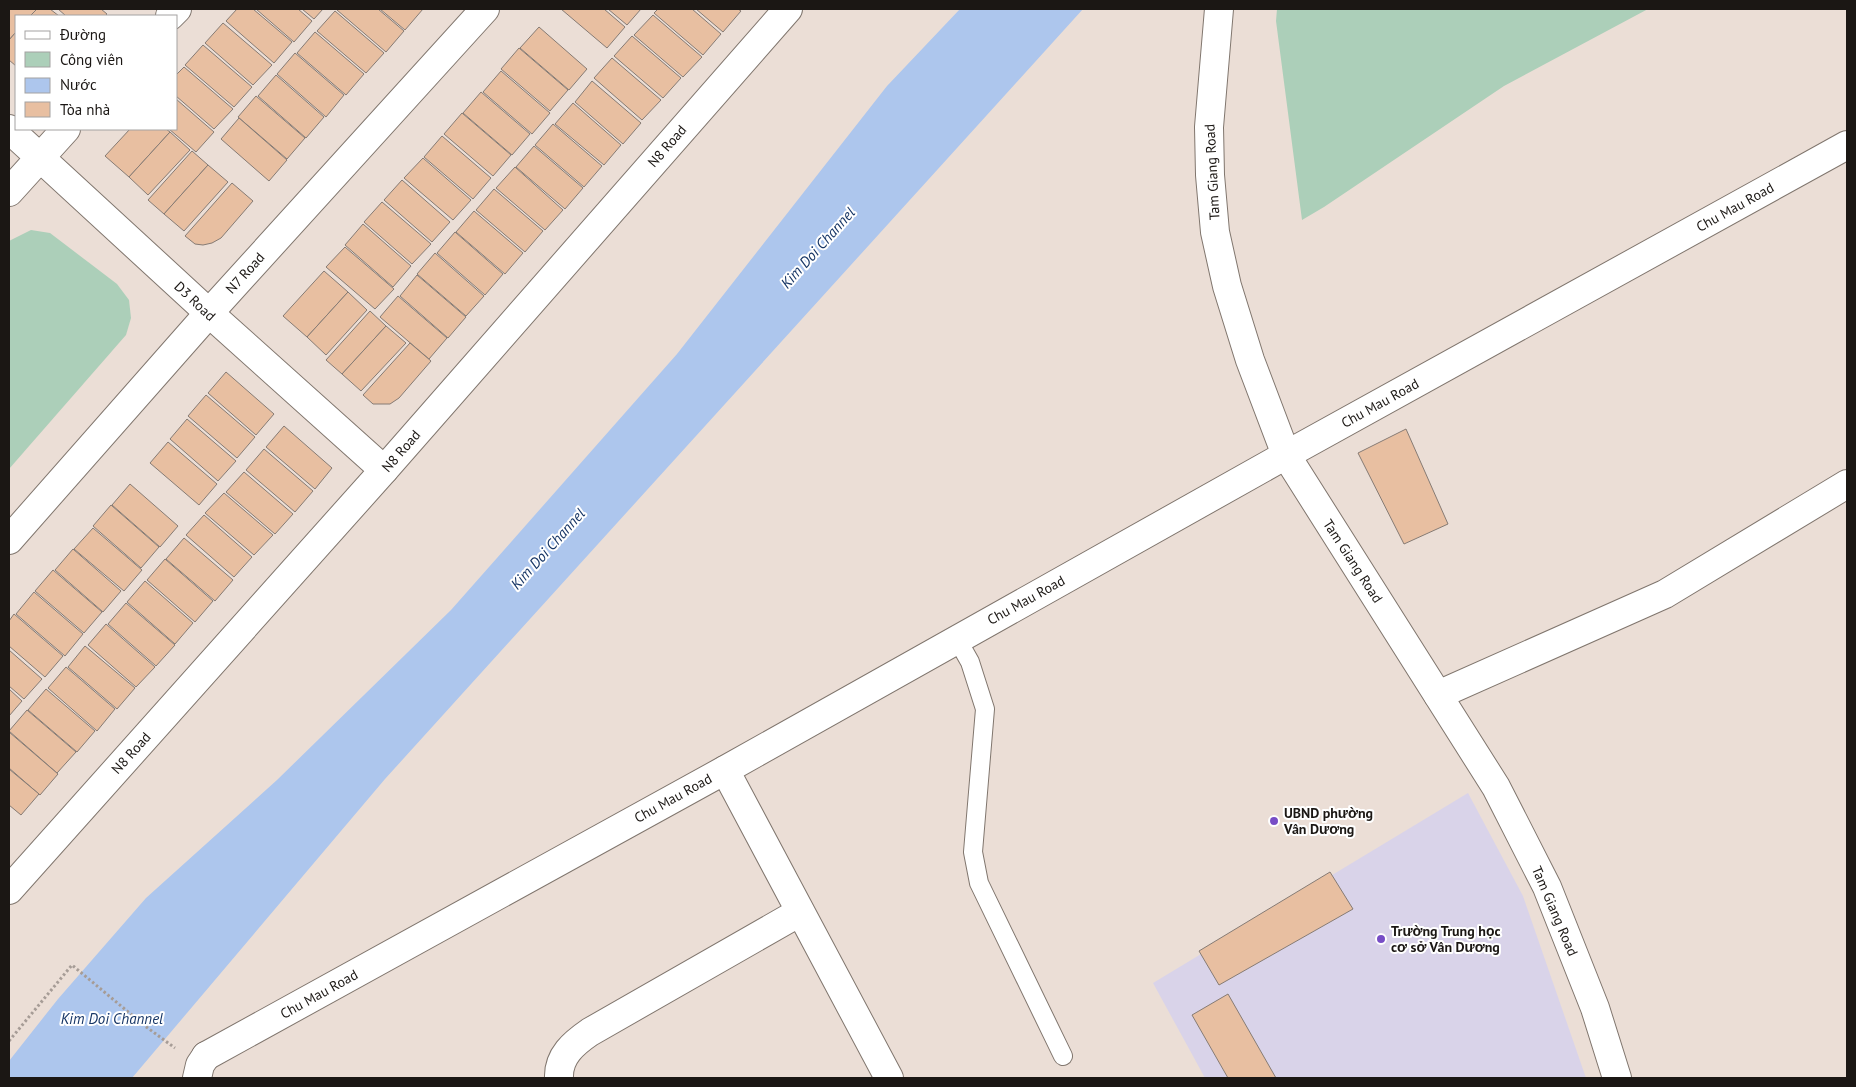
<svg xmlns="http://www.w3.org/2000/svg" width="1856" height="1087" viewBox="0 0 1856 1087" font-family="'PT Sans',sans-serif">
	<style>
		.education { fill: #d9d3e9 }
		.green { fill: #accfb9 }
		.water { fill: #adc6ed }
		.building { fill: #e8bfa1; stroke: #867b74 }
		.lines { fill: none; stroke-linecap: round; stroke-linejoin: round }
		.lane-casing { stroke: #80766e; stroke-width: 20 }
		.street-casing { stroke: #80766e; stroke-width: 30 }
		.secondary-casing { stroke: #80766e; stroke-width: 30 }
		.path { stroke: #a69c96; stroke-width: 3; stroke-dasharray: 2.5 2.5; stroke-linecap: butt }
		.lane { stroke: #fff; stroke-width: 18 }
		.street { stroke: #fff; stroke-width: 28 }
		.secondary { stroke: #fff; stroke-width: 28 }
		.poi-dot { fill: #774dc6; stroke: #fff; stroke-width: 2 }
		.labels { text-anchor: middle; stroke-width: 4; stroke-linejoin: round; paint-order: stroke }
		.street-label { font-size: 14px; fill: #1b1714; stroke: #fff }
		.poi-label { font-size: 14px; font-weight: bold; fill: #1b1714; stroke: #fff; text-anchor: start }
		.water-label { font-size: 15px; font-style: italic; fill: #173666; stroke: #fff }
	</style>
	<rect width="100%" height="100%" fill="#ebded6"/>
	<polygon class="education" points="1468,793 1523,896 1586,1078 1205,1078 1153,983"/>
	<g class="green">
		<polygon points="1277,9 1648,9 1504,86 1324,207 1302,220 1276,21"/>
		<polygon points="31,230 50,233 117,284 129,300 131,318 126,335 9,469 9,241"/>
	</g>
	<polygon class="water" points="960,9 1083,9 385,779 132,1078 9,1078 9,1061 58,999 146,898 277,780 451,610 677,354 887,86"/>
	<g class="building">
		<polygon points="9,9 37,9 30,16 16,16 16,32 9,40"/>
		<polygon points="37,9 50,9 59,16 30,16"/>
		<polygon points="58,9 101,9 107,14 105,16 66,16"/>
		<polygon points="237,9 253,9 292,42 274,63 226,21"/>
		<polygon points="256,9 298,9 312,21 294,42"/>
		<polygon points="302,9 323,9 314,19"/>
		<polygon points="338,9 378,9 404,31 386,52 337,10"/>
		<polygon points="380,9 423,9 405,30"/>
		<polygon points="561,9 604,9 625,27 607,48"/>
		<polygon points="608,9 641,9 627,25"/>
		<polygon points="658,9 692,9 721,34 703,55 654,13"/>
		<polygon points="696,9 738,9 741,11 723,32"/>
		<polygon points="335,11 384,53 366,73 317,31"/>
		<polygon points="653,15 702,57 683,77 634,35"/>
		<polygon points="223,23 272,65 253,85 205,43"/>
		<polygon points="539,27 587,69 569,90 520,48"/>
		<polygon points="16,32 16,66 9,60 9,40"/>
		<polygon points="315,32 364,74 346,95 297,53"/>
		<polygon points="632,36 681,78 663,98 614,56"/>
		<polygon points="203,45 252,87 234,107 185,65"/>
		<polygon points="519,48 568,90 550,111 501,69"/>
		<polygon points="295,53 344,95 326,117 277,74"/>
		<polygon points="612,58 661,100 642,120 594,78"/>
		<polygon points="184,67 233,109 214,129 176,96 176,75"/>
		<polygon points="501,71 550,113 532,134 483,92"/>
		<polygon points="276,75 324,117 306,138 258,96"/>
		<polygon points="592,81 641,123 623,144 575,102"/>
		<polygon points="481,92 530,134 512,155 463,113"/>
		<polygon points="256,96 305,138 287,159 238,117"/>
		<polygon points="176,99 214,132 196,152 169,129 176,129"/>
		<polygon points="573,103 621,145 604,165 555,124"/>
		<polygon points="462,113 511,155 493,176 444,134"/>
		<polygon points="239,118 287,160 269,181 221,139"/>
		<polygon points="553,124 602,166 584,187 535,145"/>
		<polygon points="130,129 166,129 170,132 129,177 105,156"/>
		<polygon points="170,132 190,150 148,195 129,177"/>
		<polygon points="442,136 491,178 473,199 424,157"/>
		<polygon points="534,146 583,188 565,209 516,167"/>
		<polygon points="192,151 208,165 164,214 148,200"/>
		<polygon points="423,158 471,200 453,220 404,178"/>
		<polygon points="208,165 228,182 184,231 164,214"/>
		<polygon points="515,167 563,210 545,230 496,188"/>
		<polygon points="402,180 450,222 432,242 384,200"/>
		<polygon points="232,183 253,201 221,238 212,243 203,245 195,244 185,236"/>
		<polygon points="494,189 543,231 525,252 476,210"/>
		<polygon points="382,202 431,244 412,264 364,222"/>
		<polygon points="474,211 523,253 505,274 456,232"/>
		<polygon points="363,224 411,266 393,287 345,245"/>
		<polygon points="455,232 503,274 485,295 437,253"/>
		<polygon points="345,247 394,289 375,309 326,267"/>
		<polygon points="435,253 484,296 466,316 417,274"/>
		<polygon points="324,271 348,292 307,337 283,316"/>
		<polygon points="417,275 466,317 448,338 400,296"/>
		<polygon points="348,292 367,310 326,355 307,337"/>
		<polygon points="398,296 447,338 429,359 380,317"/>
		<polygon points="370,311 386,326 342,374 326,360"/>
		<polygon points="386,326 406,343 361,391 342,374"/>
		<polygon points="410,343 431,361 399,398 390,404 373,404 363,395"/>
		<polygon points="226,372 274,414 256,435 208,393"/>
		<polygon points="206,395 255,437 237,458 188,416"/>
		<polygon points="187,419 236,461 218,481 170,439"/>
		<polygon points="284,426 332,468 315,489 266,447"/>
		<polygon points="1406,429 1448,524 1404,544 1358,453"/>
		<polygon points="168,442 217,484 199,505 150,463"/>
		<polygon points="264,449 313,491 295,512 246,470"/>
		<polygon points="244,472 293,514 275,534 226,492"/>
		<polygon points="130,484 178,526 160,547 112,505"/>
		<polygon points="224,493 273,535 254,555 205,513"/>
		<polygon points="111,505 159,547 141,568 93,526"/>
		<polygon points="204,515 252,557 234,577 186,535"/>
		<polygon points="93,528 142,570 124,591 74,549"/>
		<polygon points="184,538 233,580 215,601 166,559"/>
		<polygon points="73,549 121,591 103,612 55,570"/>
		<polygon points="165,559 213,601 195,622 147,580"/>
		<polygon points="53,570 102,612 84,633 35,591"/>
		<polygon points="145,581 193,623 175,644 127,602"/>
		<polygon points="34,592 83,634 65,656 16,614"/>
		<polygon points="126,603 175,645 156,666 108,624"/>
		<polygon points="14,614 63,656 45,677 9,646 9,621"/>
		<polygon points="106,624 155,667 136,687 88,645"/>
		<polygon points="85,646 135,688 117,709 68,667"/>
		<polygon points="9,650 42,679 24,699 9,686"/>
		<polygon points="66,667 115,709 97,731 48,688"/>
		<polygon points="9,689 22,701 9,716"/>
		<polygon points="46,689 95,731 77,752 28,710"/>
		<polygon points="27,710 76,752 57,773 9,731"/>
		<polygon points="9,732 58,774 40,795 9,768"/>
		<polygon points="9,769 39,794 21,815 9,805"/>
		<polygon points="1330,872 1353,909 1219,985 1199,951"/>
		<polygon points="1228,994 1276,1078 1228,1078 1192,1015"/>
	</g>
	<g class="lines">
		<defs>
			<polyline id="lane" points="957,639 970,662 985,709 973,852 979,883 1063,1056"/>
			<g id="street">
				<polyline points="170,16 177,9"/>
				<polyline points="9,129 209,313 384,470"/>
				<polyline points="9,192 66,129"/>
				<polyline points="9,540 209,313 485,9"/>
				<polyline points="1438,695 1665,594 1847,484"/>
				<polyline points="725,770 889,1078"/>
				<polyline points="9,890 384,470 788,9"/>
				<polyline points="197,1078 200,1065 206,1056"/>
				<path d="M559,1078C558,1056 574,1043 590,1032L800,912"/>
			</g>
			<g id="secondary">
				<polyline points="1219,9 1209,127 1210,175 1215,232 1227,286 1250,360 1286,455 1496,787 1547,887 1595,1008 1617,1078"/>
				<polyline points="206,1056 725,770 1286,455 1847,145"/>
			</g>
		</defs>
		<use href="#lane" class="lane-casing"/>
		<use href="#street" class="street-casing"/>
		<use href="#secondary" class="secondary-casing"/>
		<polyline class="path" points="9,1041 72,965 145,1026 175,1048"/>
		<use href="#lane" class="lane"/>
		<use href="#street" class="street"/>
		<use href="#secondary" class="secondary"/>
	</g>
	<g class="poi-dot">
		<circle cx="1274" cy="821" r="5"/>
		<circle cx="1381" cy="939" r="5"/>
	</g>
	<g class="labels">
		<g class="street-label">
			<text transform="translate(667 146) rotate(-49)" y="5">N8 Road</text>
			<text transform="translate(1212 172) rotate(-93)" y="5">Tam Giang Road</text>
			<text transform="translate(1735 207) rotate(-29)" y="5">Chu Mau Road</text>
			<text transform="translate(245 273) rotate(-48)" y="5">N7 Road</text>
			<text transform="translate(195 301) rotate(43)" y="5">D3 Road</text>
			<text transform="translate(1380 403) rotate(-29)" y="5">Chu Mau Road</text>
			<text transform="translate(401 451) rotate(-49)" y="5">N8 Road</text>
			<text transform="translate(1353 561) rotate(57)" y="5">Tam Giang Road</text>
			<text transform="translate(1026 600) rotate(-29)" y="5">Chu Mau Road</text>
			<text transform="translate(131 753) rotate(-48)" y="5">N8 Road</text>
			<text transform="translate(673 798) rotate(-29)" y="5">Chu Mau Road</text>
			<text transform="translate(1555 911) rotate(67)" y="5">Tam Giang Road</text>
			<text transform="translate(319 994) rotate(-29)" y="5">Chu Mau Road</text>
		</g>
		<g class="poi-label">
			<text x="1284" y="818">UBND phường<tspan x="1284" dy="16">Vân Dương</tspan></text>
			<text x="1391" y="936">Trường Trung học<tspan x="1391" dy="16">cơ sở Vân Dương</tspan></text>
		</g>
		<g class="water-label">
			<text transform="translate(818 248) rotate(-48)" y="5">Kim Doi Channel</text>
			<text transform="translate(548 549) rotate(-48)" y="5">Kim Doi Channel</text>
			<text x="112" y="1024">Kim Doi Channel</text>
		</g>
	</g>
	<rect width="1856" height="1087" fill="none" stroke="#1b1714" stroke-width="20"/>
	<rect x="15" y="15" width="162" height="115" fill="#ffffff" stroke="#a4a2a1"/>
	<rect x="25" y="31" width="25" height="8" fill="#ffffff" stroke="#a4a2a1"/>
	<text x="60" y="40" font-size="15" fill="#1b1714">Đường</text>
	<rect x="25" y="52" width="25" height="15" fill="#accfb9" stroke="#a4a2a1"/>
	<text x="60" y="65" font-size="15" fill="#1b1714">Công viên</text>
	<rect x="25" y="78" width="25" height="15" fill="#adc6ed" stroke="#a4a2a1"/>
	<text x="60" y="90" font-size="15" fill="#1b1714">Nước</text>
	<rect x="25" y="102" width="25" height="15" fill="#e8bfa1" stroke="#a4a2a1"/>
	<text x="60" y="115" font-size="15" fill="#1b1714">Tòa nhà</text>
</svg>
